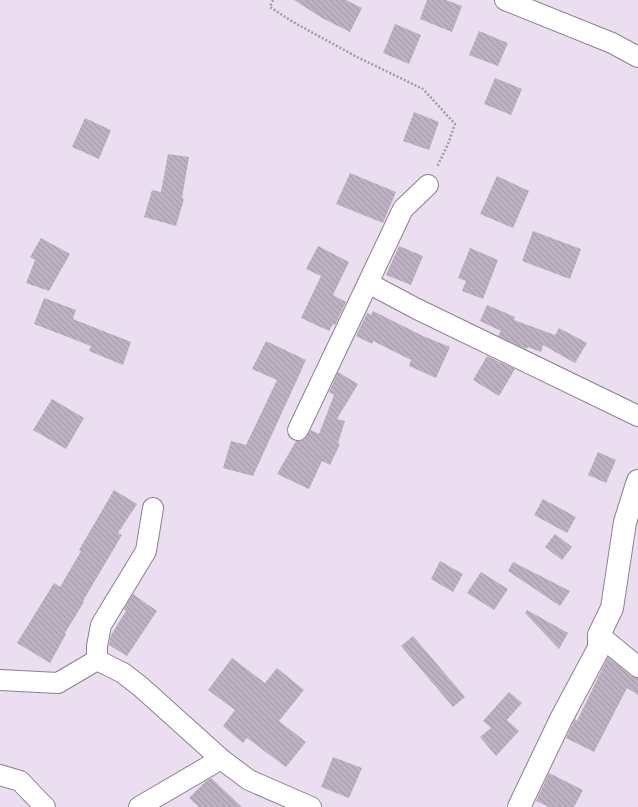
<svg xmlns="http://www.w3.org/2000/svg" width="638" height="807" viewBox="0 0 638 807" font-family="'Noto Serif',serif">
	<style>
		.building { fill: url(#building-back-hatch) }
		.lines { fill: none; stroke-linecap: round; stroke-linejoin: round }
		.minor-casing { stroke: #8b8090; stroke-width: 22 }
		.tertiary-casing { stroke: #8b8090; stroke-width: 24 }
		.path { stroke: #a39aa8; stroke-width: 2.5; stroke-dasharray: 2 2; stroke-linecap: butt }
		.minor { stroke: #fff; stroke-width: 20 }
		.tertiary { stroke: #fff; stroke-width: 22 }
	</style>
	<defs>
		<pattern id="building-back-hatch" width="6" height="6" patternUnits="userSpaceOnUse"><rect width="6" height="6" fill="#bcb1c2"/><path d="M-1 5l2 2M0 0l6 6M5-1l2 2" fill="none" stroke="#a197a6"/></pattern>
	</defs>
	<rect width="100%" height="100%" fill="#eadef0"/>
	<g class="building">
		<polygon points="294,0 346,0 362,8 350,32 322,18"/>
		<polygon points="427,0 446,0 462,6 452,32 420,19"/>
		<polygon points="395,24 421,35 409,64 383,53"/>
		<polygon points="479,31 508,43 498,66 469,55"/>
		<polygon points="495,78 522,89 511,115 484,104"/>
		<polygon points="414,112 439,122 429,150 403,141"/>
		<polygon points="85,118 111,130 99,159 72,147"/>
		<polygon points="168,154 189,157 182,198 184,199 176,226 144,217 152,190 161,192"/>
		<polygon points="350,173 396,192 383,223 336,204"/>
		<polygon points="497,176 529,191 513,228 480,214"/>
		<polygon points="533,231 581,249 570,279 522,261"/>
		<polygon points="41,238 70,254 49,291 26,283 35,260 30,257"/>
		<polygon points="318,246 349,262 333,295 346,302 335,325 333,324 329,331 301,318 321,276 306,269"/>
		<polygon points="399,246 423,256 411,285 386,275"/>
		<polygon points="470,248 498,260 483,299 462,291 466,281 458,278"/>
		<polygon points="44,298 76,310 73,319 131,342 123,365 89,351 91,346 34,324"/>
		<polygon points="487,305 515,317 514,320 555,335 559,328 587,343 575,363 543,345 541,352 528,347 526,349 498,336 501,331 480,321"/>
		<polygon points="373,311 423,336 450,347 436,378 409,366 411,360 373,341 372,344 356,336 367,313 371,315"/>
		<polygon points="266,341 306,360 253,476 223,468 231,441 246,445 277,380 252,369"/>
		<polygon points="487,356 515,369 499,396 473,380"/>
		<polygon points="338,372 358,384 337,419 345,421 338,443 340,444 330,465 322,461 309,489 277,474 296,441 299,441 305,439 311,430 319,434 334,395 329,392"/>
		<polygon points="52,399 84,418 66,449 33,430"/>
		<polygon points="598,452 616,460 606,483 588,475"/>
		<polygon points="114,490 137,504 118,533 122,535 83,601 84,602 65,633 66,634 50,663 17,643 54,583 60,587 81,551 79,550"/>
		<polygon points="543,499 576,517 567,533 534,515"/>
		<polygon points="555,534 572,547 562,560 545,547"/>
		<polygon points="440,561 463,574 453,592 431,579"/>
		<polygon points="513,562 570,591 560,606 508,571"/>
		<polygon points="481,572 508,589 494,610 467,593"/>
		<polygon points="133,594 157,611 127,656 109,645 111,635 126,611 124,609"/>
		<polygon points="527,610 568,633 559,649 525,613"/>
		<polygon points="413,636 465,697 453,707 401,646"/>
		<polygon points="608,657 631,676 638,678 638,695 627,688 594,752 566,738 575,719 577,721"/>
		<polygon points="232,658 265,683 277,668 304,690 279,721 306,742 286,767 247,738 243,743 223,726 235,710 208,690"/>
		<polygon points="509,692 522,703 507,720 519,731 496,756 480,737 491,728 483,721"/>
		<polygon points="333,757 362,768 349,798 321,787"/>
		<polygon points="549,773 583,790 574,807 549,807 536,801"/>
		<polygon points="211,778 242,807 199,807 189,798 205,782"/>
	</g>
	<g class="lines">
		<defs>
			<g id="minor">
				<polyline points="505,0 612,43 638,57"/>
				<polyline points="428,185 403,209 368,283 417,309 638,416"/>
				<polyline points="298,430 368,283"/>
				<polyline points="599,635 638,667"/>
				<polyline points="97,660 97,646 101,625 146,551 153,508"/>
				<polyline points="0,680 58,683 97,660 123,673 141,687 221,759 249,780 311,807"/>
				<polyline points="0,775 20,781 45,807"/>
				<polyline points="139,807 221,759"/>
			</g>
			<polyline id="tertiary" points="519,807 561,719 599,648 599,635 612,608 625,522 638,481"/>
		</defs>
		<use href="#minor" class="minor-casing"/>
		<use href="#tertiary" class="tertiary-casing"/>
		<polyline class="path" points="273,0 270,7 293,22 357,57 423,89 455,124 448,144 437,167"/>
		<use href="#minor" class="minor"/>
		<use href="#tertiary" class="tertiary"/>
	</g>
</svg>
